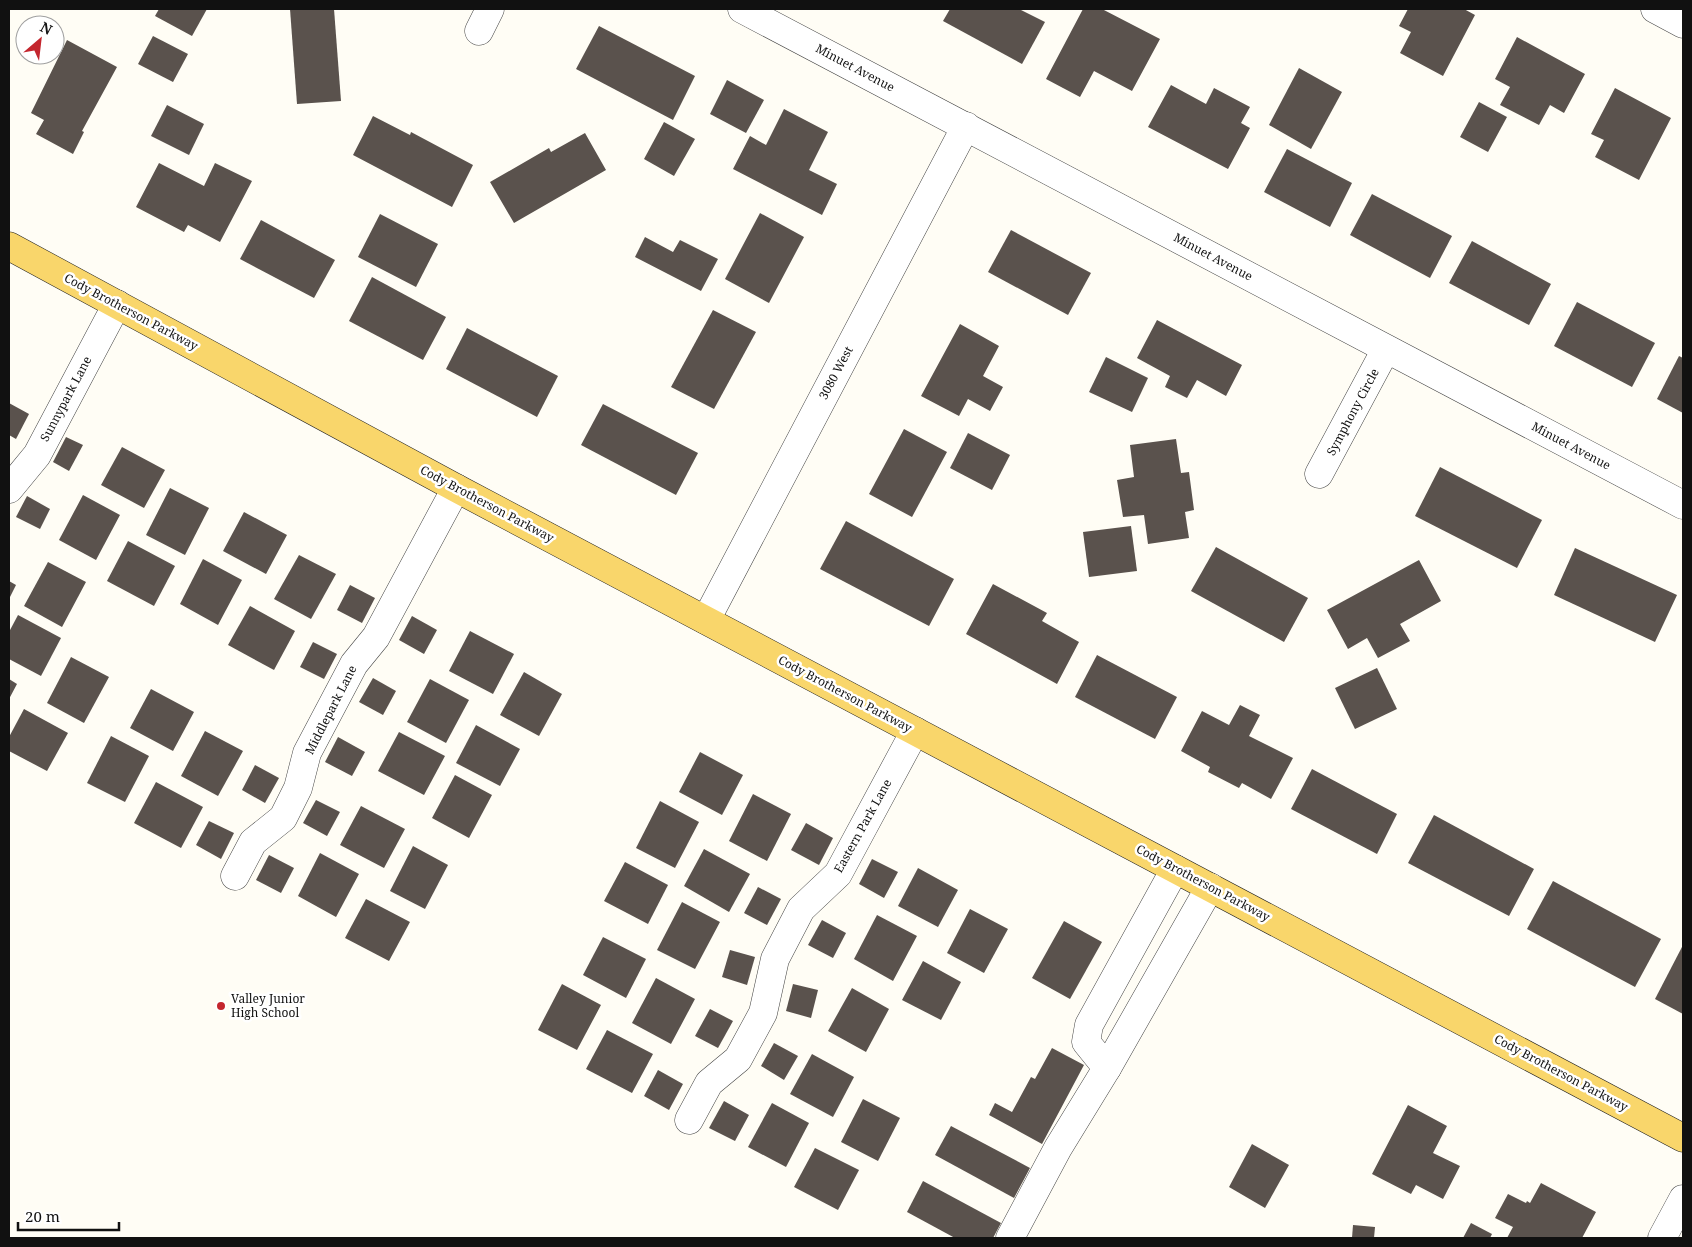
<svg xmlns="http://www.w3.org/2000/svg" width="1692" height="1247" viewBox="0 0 1692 1247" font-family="'Noto Serif',serif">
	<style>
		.building { fill: #5a524d }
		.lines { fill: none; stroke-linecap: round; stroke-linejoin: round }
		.minor-casing { stroke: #444; stroke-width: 29 }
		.major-casing { stroke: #222; stroke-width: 29 }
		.minor { stroke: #fff; stroke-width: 28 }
		.major { stroke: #f9d66b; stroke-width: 28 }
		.poi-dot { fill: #c4262e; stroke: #fff; stroke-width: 2 }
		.labels { text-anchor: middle; stroke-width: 5; stroke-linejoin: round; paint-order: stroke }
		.street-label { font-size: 12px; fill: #111; stroke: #fff }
		.poi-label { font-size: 12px; fill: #111; stroke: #fff; text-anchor: start }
	</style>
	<rect width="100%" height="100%" fill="#fffdf5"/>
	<g class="building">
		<polygon points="159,9 207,9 192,36 155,16"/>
		<polygon points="290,9 334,9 341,101 297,104"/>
		<polygon points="950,9 1019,9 1045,22 1022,64 943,21"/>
		<polygon points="1083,9 1102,9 1160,39 1132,91 1094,71 1080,97 1046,79"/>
		<polygon points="1408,9 1464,9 1475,15 1443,76 1400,53 1411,32 1399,26"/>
		<polygon points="599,26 695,76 673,120 576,69"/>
		<polygon points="153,36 188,54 173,82 138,64"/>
		<polygon points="1517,37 1585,74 1564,113 1550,105 1539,125 1500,105 1510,87 1495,79"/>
		<polygon points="67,40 117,67 82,131 84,132 73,154 36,134 44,120 31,113"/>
		<polygon points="1299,68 1342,92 1311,149 1269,125"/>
		<polygon points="727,80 764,100 746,133 710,114"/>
		<polygon points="1171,85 1206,104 1214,88 1250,107 1241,123 1250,128 1228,169 1148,127"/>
		<polygon points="1615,88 1671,118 1639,180 1595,157 1604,140 1591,134"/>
		<polygon points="1479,102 1507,117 1488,152 1460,137"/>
		<polygon points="167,105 204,124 189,155 151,136"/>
		<polygon points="784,109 828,132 809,170 837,184 822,215 733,169 750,136 766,145"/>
		<polygon points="373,116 410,135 411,132 473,165 452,207 353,155"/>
		<polygon points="664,122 695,139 674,176 644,159"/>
		<polygon points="585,133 606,170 514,223 490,182 549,148 551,152"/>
		<polygon points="1287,149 1352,183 1330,227 1264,192"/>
		<polygon points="159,163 204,186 215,163 252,181 220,242 188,225 184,232 136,207"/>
		<polygon points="1372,194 1452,236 1430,278 1350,235"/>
		<polygon points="760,213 804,237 769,303 725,279"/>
		<polygon points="380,214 438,244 416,287 358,257"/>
		<polygon points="261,220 335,260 314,298 240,259"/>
		<polygon points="1011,230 1091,273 1068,315 988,272"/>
		<polygon points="645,237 673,252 680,240 718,259 701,291 635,257"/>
		<polygon points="1472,241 1551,284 1529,325 1449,283"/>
		<polygon points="372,277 446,317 423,360 349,321"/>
		<polygon points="1577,302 1655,343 1632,387 1554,346"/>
		<polygon points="713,310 756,332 714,409 671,387"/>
		<polygon points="1157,320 1242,365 1226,396 1197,380 1187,398 1165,387 1170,376 1137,358"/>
		<polygon points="960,324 999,346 983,376 1003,387 990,411 968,399 959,416 921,396"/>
		<polygon points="467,328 558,376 537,417 446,369"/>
		<polygon points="1679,356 1683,358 1683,413 1657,399"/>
		<polygon points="1106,357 1148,378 1132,412 1089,392"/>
		<polygon points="9,403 29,414 16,439 9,435"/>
		<polygon points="603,404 698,453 676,495 581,445"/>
		<polygon points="904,429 947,452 912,517 869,494"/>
		<polygon points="968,433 1010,455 992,490 950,468"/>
		<polygon points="66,437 83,445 69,471 53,462"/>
		<polygon points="1176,439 1181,473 1189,472 1194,510 1185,512 1189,538 1148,544 1144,515 1123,517 1117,480 1134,477 1130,445"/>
		<polygon points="122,447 165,470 144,508 101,485"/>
		<polygon points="1440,467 1542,520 1517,568 1415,516"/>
		<polygon points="170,488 209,508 185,555 146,535"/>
		<polygon points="83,495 120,515 96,560 59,540"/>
		<polygon points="27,496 50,509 40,529 16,517"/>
		<polygon points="244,512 287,535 266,574 223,551"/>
		<polygon points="846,521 954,579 929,626 820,569"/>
		<polygon points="1131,526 1137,571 1089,577 1083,532"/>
		<polygon points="128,541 175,566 154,606 107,581"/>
		<polygon points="1216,547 1308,598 1284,642 1191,591"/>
		<polygon points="1575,548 1677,595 1655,642 1554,595"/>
		<polygon points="299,555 336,574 311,619 274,599"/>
		<polygon points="203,559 242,580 218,625 180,604"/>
		<polygon points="1419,560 1441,601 1400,624 1410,641 1378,658 1367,638 1348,649 1327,610"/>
		<polygon points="48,562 86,582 62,627 24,606"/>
		<polygon points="9,581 16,585 9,599"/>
		<polygon points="993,584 1047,613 1042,621 1079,642 1057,684 966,634"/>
		<polygon points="350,585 375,598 362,623 337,610"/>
		<polygon points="250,606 295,631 274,670 228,645"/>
		<polygon points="18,615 61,638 41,676 9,659 9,632"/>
		<polygon points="412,616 437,630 424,654 399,640"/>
		<polygon points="470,631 514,654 493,694 449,671"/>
		<polygon points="313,642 337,654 324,679 300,667"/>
		<polygon points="1097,655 1177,697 1155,739 1075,697"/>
		<polygon points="71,657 109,677 84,723 47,703"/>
		<polygon points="1377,668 1397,709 1355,729 1335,688"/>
		<polygon points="524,672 562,694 539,736 500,715"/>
		<polygon points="373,678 396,691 383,715 359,702"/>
		<polygon points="9,679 17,684 9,699"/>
		<polygon points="430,679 469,700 446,743 407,722"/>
		<polygon points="151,689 194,712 173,751 130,728"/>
		<polygon points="1240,705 1260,715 1249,736 1293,758 1271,799 1242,783 1239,788 1208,772 1210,767 1181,751 1202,711 1229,725"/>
		<polygon points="24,709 68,733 47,771 9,751 9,737"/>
		<polygon points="476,725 520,749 500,786 456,763"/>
		<polygon points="205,731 243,751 218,796 181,776"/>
		<polygon points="399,732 445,756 424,795 378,771"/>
		<polygon points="111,736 149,756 125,802 87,783"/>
		<polygon points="338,737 365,752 352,776 325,762"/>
		<polygon points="700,752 743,775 722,815 679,792"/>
		<polygon points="255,765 279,778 265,803 242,790"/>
		<polygon points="1312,769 1397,814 1377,854 1291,809"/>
		<polygon points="455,775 492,795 469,838 432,818"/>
		<polygon points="156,782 203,807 181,848 134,823"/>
		<polygon points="753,794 791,814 767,861 729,841"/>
		<polygon points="316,800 340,812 327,836 303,823"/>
		<polygon points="660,801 699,822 675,868 636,848"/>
		<polygon points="361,806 405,829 384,868 340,845"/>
		<polygon points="1434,815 1534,869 1509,916 1408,863"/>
		<polygon points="209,821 234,833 221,859 196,845"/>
		<polygon points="806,823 833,838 819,865 791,850"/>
		<polygon points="413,846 448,865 425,909 390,891"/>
		<polygon points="704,849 750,874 729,912 684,886"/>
		<polygon points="320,853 359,874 336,917 298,896"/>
		<polygon points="269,855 294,868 281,893 256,880"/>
		<polygon points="872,859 898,872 884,898 859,884"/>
		<polygon points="625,862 668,885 648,924 604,901"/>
		<polygon points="918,868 958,890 938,927 898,906"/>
		<polygon points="1553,881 1661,939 1635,987 1527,929"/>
		<polygon points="758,887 781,899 767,925 744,913"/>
		<polygon points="366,899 410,922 389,961 345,938"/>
		<polygon points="682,902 720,922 695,969 657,950"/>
		<polygon points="970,909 1008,929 984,973 947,953"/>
		<polygon points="877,915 917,936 893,981 854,959"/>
		<polygon points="822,920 846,933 833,958 808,945"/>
		<polygon points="1064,921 1102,942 1070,999 1032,978"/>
		<polygon points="603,937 646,959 626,998 583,975"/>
		<polygon points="1683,945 1683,1014 1655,999"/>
		<polygon points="730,950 755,957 747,985 722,977"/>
		<polygon points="923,961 961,982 941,1020 902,1000"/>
		<polygon points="656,978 695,999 671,1044 632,1023"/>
		<polygon points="562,984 601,1005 577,1050 538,1030"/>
		<polygon points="793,984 818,990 811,1018 786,1011"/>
		<polygon points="852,988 889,1009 866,1052 828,1031"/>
		<polygon points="710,1009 733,1021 718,1048 695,1036"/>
		<polygon points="607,1030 653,1054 632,1093 586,1069"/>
		<polygon points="774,1043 798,1056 784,1080 761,1066"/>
		<polygon points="1052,1048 1084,1065 1042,1144 989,1115 995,1103 1012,1112 1031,1077 1035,1079"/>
		<polygon points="812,1054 854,1077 833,1117 790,1094"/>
		<polygon points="658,1070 683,1084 669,1110 644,1096"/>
		<polygon points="863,1099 900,1118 878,1161 841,1142"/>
		<polygon points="724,1101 749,1115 735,1141 709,1128"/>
		<polygon points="772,1103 809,1123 786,1167 748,1147"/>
		<polygon points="1408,1105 1447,1126 1433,1153 1460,1166 1443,1199 1416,1185 1411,1194 1372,1174"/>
		<polygon points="951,1126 1030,1168 1014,1198 935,1155"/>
		<polygon points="1252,1144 1289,1165 1265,1208 1229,1187"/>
		<polygon points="815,1148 859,1170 838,1210 794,1187"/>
		<polygon points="923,1181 1001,1223 993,1238 955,1238 907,1212"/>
		<polygon points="1541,1183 1596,1212 1582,1238 1507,1238 1513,1227 1495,1218 1508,1194 1526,1203 1527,1201 1530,1203"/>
		<polygon points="1471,1223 1492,1234 1490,1238 1463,1238"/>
		<polygon points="1353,1225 1375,1227 1374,1238 1352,1238"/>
	</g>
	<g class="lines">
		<defs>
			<g id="minor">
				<polyline points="742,9 1683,505"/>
				<polyline points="1655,9 1683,24"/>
				<polyline points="479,31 490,9"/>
				<polyline points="1319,474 1386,349"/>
				<polyline points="9,489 37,455 117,304"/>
				<polyline points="706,620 966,126"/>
				<polyline points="235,876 253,842 283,818 298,788 307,753 354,664 376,637 456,488"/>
				<polyline points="1107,1068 1210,887"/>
				<polyline points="689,1120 709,1083 738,1059 763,1013 775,959 801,909 838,874 915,731"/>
				<polyline points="1010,1238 1058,1148 1107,1068 1086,1042 1089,1025 1175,869"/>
				<polyline points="1662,1238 1683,1199"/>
			</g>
			<polyline id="major" points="9,246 456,488 1683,1138"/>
		</defs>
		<use href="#minor" class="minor-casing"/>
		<use href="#major" class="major-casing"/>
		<use href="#minor" class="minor"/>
		<use href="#major" class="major"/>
	</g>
	<circle class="poi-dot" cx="221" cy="1006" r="5"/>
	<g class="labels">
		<g class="street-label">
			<text transform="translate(855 68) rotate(28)" y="4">Minuet Avenue</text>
			<text transform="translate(1213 257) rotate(28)" y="4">Minuet Avenue</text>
			<text transform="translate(131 312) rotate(28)" y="4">Cody Brotherson Parkway</text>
			<text transform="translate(836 373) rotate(-62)" y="4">3080 West</text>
			<text transform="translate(66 399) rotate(-62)" y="4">Sunnypark Lane</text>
			<text transform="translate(1353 412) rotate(-62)" y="4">Symphony Circle</text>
			<text transform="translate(1571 446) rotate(28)" y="4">Minuet Avenue</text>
			<text transform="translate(487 504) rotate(28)" y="4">Cody Brotherson Parkway</text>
			<text transform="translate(845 694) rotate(28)" y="4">Cody Brotherson Parkway</text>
			<text transform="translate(331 710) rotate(-63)" y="4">Middlepark Lane</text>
			<text transform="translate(863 826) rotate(-61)" y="4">Eastern Park Lane</text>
			<text transform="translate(1203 883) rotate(28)" y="4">Cody Brotherson Parkway</text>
			<text transform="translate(1561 1073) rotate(28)" y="4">Cody Brotherson Parkway</text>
		</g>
		<g class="poi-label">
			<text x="231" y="1003">Valley Junior<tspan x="231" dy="14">High School</tspan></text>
		</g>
	</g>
	<rect width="1692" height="1247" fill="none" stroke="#111111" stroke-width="20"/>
	<g transform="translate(40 40) rotate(28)"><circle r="24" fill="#ffffff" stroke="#a0a0a0"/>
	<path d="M0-4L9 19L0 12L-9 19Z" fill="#c4262e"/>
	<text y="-8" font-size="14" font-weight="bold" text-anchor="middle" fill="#111111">N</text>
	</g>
	<path d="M18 1222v8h101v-8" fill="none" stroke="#111111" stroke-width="2.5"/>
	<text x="25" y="1222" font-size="15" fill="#111111" stroke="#ffffff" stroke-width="4" paint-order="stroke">20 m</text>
</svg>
